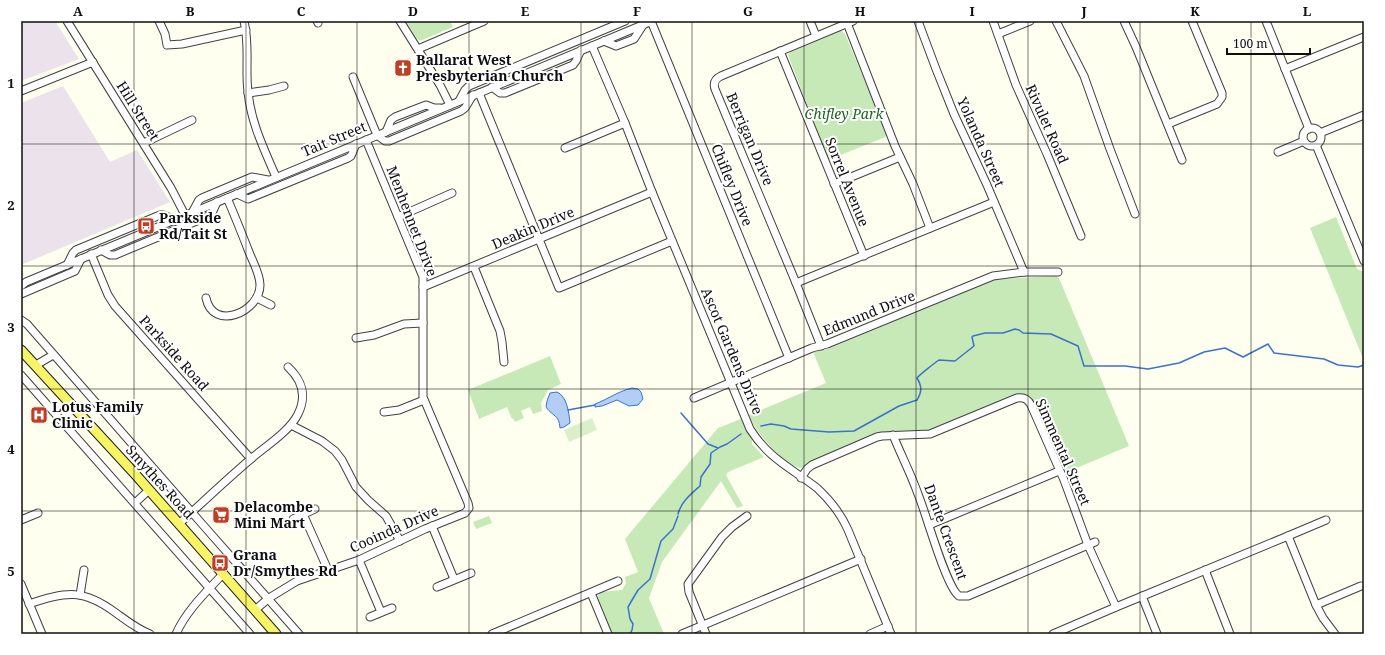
<svg xmlns="http://www.w3.org/2000/svg" width="1385" height="655" viewBox="0 0 1385 655" font-family="'Noto Serif',serif">
	<style>
		.industrial { fill: #ece2eb }
		.green { fill: #c7e9b8 }
		.pitch { fill: #dbf0ca }
		.water { fill: #b3cef6; stroke: #3b72cc }
		.lines { fill: none; stroke-linecap: round; stroke-linejoin: round }
		.stream { stroke: #3b72cc; stroke-width: 1.5 }
		.minor-casing { stroke: #414141; stroke-width: 9 }
		.major-casing { stroke: #1f1f1f; stroke-width: 11 }
		.minor { stroke: #fff; stroke-width: 7 }
		.major { stroke: #f7f466; stroke-width: 9 }
		.grid { fill: none; stroke: #0e0e0e; stroke-width: 1; stroke-opacity: 0.55 }
		.labels { text-anchor: middle; stroke-width: 4; stroke-linejoin: round; paint-order: stroke }
		.poi-label { font-size: 14px; font-weight: bold; fill: #0e0e0e; stroke: #fff; text-anchor: start }
		.street-label { font-size: 14px; fill: #0e0e0e; stroke: #fff }
		.park-label { font-size: 14px; font-style: italic; fill: #1e651f; stroke: #fff }
		.neatline { fill: none; stroke: #0e0e0e; stroke-width: 1.5 }
		.grid-label { font-size: 13px; text-anchor: middle; font-weight: bold; fill: #0e0e0e }
	</style>
	<rect width="100%" height="100%" fill="#feffee"/>
	<g class="industrial">
		<polygon points="21,21 55,21 79,59 21,81"/>
		<polygon points="63,86 110,162 137,150 170,202 21,265 21,103"/>
	</g>
	<g class="green">
		<polygon points="406,21 450,21 453,27 420,41 416,38"/>
		<polygon points="839,30 842,31 845,34 888,136 828,160 788,55 791,51"/>
		<polygon points="1336,217 1357,269 1364,272 1364,361 1310,228"/>
		<path d="M1056,276L1059,278L1129,446L1067,472L1064,470L1037,404L1029,396L1021,394L929,431L878,433L800,468C783,464 755,432 749,415L826,383L813,352L827,349L996,279Z"/>
		<polygon points="550,356 561,384 548,390 541,403 542,411 533,414 530,407 521,411 524,418 515,422 513,418 512,419 507,407 479,419 468,390"/>
		<polygon points="741,419 752,440 752,444 764,457 728,472 726,475 743,506 737,508 721,481 662,562 649,598 664,634 612,634 598,602 597,597 601,592 622,590 626,583 625,577 638,572 625,539 718,428"/>
		<polygon points="489,516 492,523 476,529 473,522"/>
	</g>
	<polygon class="pitch" points="592,418 597,430 569,442 564,430"/>
	<g class="water">
		<path d="M632,388L638,389L641,392L643,399L638,405L629,406L617,400L602,406L595,407V404C608,399 619,391 632,388Z"/>
		<path d="M557,392C567,396 569,413 570,423L564,427L560,428C559,414 553,417 546,407L547,401L550,393Z"/>
	</g>
	<g class="lines">
		<g class="stream">
			<polyline points="568,410 595,405"/>
			<polyline points="681,413 708,444 718,448"/>
			<path d="M761,426L771,424L784,426L791,429L829,432L854,431L899,406L917,400C922,392 922,386 917,378C919,375 936,362 939,360L955,361L974,346L972,337L973,336L985,333H1003L1015,329L1019,330L1023,333L1051,334L1078,346L1084,366H1125L1148,369L1179,363L1204,352L1225,348L1243,357L1268,344L1274,353L1324,359L1338,365L1358,367L1364,365"/>
			<path d="M678,514C681,502 691,494 700,486L701,477L710,464L711,453L720,447L727,444L741,434"/>
			<polyline points="630,634 632,630 633,624 630,619 628,607 638,590 650,579 661,541 673,529 678,516"/>
		</g>
		<defs>
			<g id="minor">
				<polyline points="67,21 171,188 185,215"/>
				<polyline points="159,21 165,34 167,45 182,44 246,30"/>
				<path d="M244,21C250,47 245,67 248,92C251,123 264,149 276,177"/>
				<polyline points="317,21 318,23"/>
				<polyline points="400,21 440,85 450,105"/>
				<polyline points="651,21 789,358"/>
				<polyline points="810,21 816,36"/>
				<polyline points="918,21 936,69 954,114 987,185 1024,272"/>
				<polyline points="993,21 1016,85 1047,154 1081,236"/>
				<polyline points="1056,21 1084,76 1110,149 1135,214"/>
				<polyline points="1124,21 1136,47 1182,160"/>
				<polyline points="1266,21 1309,129"/>
				<polyline points="847,23 895,146 913,184 930,228"/>
				<polyline points="998,34 1030,21"/>
				<polyline points="604,41 616,46 634,39 643,25"/>
				<path d="M592,46L625,123L652,192L750,429C769,459 791,468 817,488C830,500 841,514 848,530L891,634"/>
				<polyline points="418,49 484,21"/>
				<polyline points="780,51 864,256"/>
				<polyline points="1285,69 1364,37"/>
				<polyline points="353,77 377,135"/>
				<polyline points="492,87 500,93 505,93 573,65 576,61 581,50"/>
				<polyline points="21,91 93,62"/>
				<polyline points="248,93 269,90 284,86"/>
				<polyline points="479,93 559,288 672,241"/>
				<polyline points="459,101 465,90 469,86 625,21"/>
				<polyline points="1168,124 1217,104 1222,97 1222,93 1192,21"/>
				<circle cx="1312" cy="137" r="9"/>
				<polyline points="386,132 391,120 395,117 426,105 434,108 440,108"/>
				<polyline points="1320,133 1364,115"/>
				<polyline points="377,135 385,141 389,141 461,111 465,108 473,95"/>
				<polyline points="144,143 192,120"/>
				<polyline points="1316,145 1364,261"/>
				<polyline points="565,148 625,123"/>
				<polyline points="1278,152 1304,141"/>
				<polyline points="834,184 900,157"/>
				<polyline points="237,194 248,199 348,158 351,156 356,144"/>
				<polyline points="192,213 199,200 202,198 252,177 268,180"/>
				<polyline points="398,217 452,193"/>
				<polyline points="101,250 110,255 115,255 211,215 217,202"/>
				<polyline points="91,254 108,295 115,306 251,459"/>
				<polyline points="67,265 73,253 76,250 160,215 163,215 175,220"/>
				<polyline points="474,267 500,331 502,342 504,362"/>
				<polyline points="796,283 994,202"/>
				<polyline points="21,286 26,282 81,259 652,21"/>
				<polyline points="423,287 652,192"/>
				<polyline points="21,294 75,271 81,259"/>
				<path d="M206,298C213,332 260,312 260,285C260,274 253,262 249,252C242,234 235,216 227,198"/>
				<polyline points="257,298 271,305"/>
				<path d="M21,320L27,324C117,427 208,531 299,634"/>
				<polyline points="356,338 374,335 404,324 423,323"/>
				<path d="M821,346L796,283L715,89C713,83 715,79 721,76L853,21"/>
				<polyline points="36,365 53,355"/>
				<polyline points="21,375 250,634"/>
				<polyline points="694,398 812,348 827,344 993,276 1024,272 1058,272"/>
				<polyline points="384,412 399,410 424,400"/>
				<polyline points="291,425 322,441 335,451 342,460 356,487 368,500 386,516 400,541"/>
				<path d="M893,435C901,455 911,474 918,494C926,513 946,587 959,596H968L1095,542"/>
				<path d="M801,478L807,469L812,465L877,437L882,436L930,434L1017,398C1024,397 1028,399 1031,405L1064,480L1088,545L1116,607"/>
				<polyline points="135,503 149,490"/>
				<polyline points="303,514 328,570"/>
				<polyline points="293,519 315,509"/>
				<polyline points="21,520 38,513"/>
				<path d="M179,524C203,502 227,479 252,458C266,446 290,431 298,414C307,396 302,380 288,367"/>
				<polyline points="929,525 1059,471"/>
				<polyline points="432,526 454,579"/>
				<polyline points="1288,536 1326,520"/>
				<polyline points="359,560 381,612"/>
				<polyline points="1205,570 1230,634"/>
				<polyline points="21,584 42,634"/>
				<polyline points="437,587 471,573"/>
				<polyline points="591,593 608,634"/>
				<polyline points="80,595 84,570"/>
				<polyline points="1142,596 1157,634"/>
				<path d="M29,604C66,591 84,589 116,613C127,621 137,629 150,634"/>
				<polyline points="1316,605 1361,586"/>
				<polyline points="255,610 269,598 297,581 359,560 425,529 465,513 469,508 468,503 423,397 423,277 366,140"/>
				<polyline points="370,617 392,608"/>
				<path d="M176,634C186,611 206,592 223,574"/>
				<polyline points="492,634 618,581"/>
				<polyline points="682,634 861,559"/>
				<polyline points="706,634 689,592 688,584 722,537 732,527 747,516"/>
				<polyline points="870,634 888,626"/>
				<polyline points="1053,634 1116,607 1288,536 1316,605 1323,618 1335,634"/>
			</g>
			<polyline id="major" points="21,350 135,474 276,634"/>
		</defs>
		<use href="#minor" class="minor-casing"/>
		<use href="#major" class="major-casing"/>
		<use href="#minor" class="minor"/>
		<use href="#major" class="major"/>
	</g>
	<path class="grid" d="M134,21V634M246,21V634M357,21V634M469,21V634M581,21V634M692,21V634M804,21V634M916,21V634M1028,21V634M1140,21V634M1251,21V634M21,144H1364M21,266H1364M21,389H1364M21,511H1364"/>
	<defs>
		<symbol id="church-square" viewBox="-11 -11 22 22"><rect x="-9" y="-9" width="18" height="18" rx="4" fill="#bd4026" stroke="#fff"/><path d="M-1.2-6h2.4v3.5h3.3v2.4h-3.3V6h-2.4V-.1h-3.3v-2.4h3.3Z" fill="#fff"/></symbol>
		<symbol id="bus-square" viewBox="-11 -11 22 22"><rect x="-9" y="-9" width="18" height="18" rx="4" fill="#bd4026" stroke="#fff"/><path d="M-5-6H5V4H4V6H2V4H-2V6H-4V4H-5ZM-3.5-4V0h7V-4ZM-3.5 1.2v1.5H-2V1.2ZM2 1.2v1.5H3.5V1.2Z" fill="#fff"/></symbol>
		<symbol id="hospital-square" viewBox="-11 -11 22 22"><rect x="-9" y="-9" width="18" height="18" rx="4" fill="#bd4026" stroke="#fff"/><path d="M-5-5h3v3.5h4V-5h3V5h-3V1.5h-4V5h-3Z" fill="#fff"/></symbol>
		<symbol id="supermarket-square" viewBox="-11 -11 22 22"><rect x="-9" y="-9" width="18" height="18" rx="4" fill="#bd4026" stroke="#fff"/><path d="M-6-5.5h2.5l.6 2H6L4.5 2H-2.5L-4.4-4H-6ZM-1.5 3.2a1.3 1.3 0 1 0 .1 0ZM3 3.2a1.3 1.3 0 1 0 .1 0Z" fill="#fff"/></symbol>
	</defs>
	<g fill-rule="evenodd">
		<use href="#church-square" x="393" y="58" width="20" height="20"/>
		<use href="#bus-square" x="136" y="216" width="20" height="20"/>
		<use href="#hospital-square" x="29" y="405" width="20" height="20"/>
		<use href="#supermarket-square" x="211" y="505" width="20" height="20"/>
		<use href="#bus-square" x="210" y="553" width="20" height="20"/>
	</g>
	<g class="labels">
		<g class="poi-label">
			<text x="416" y="65">Ballarat West<tspan x="416" dy="16">Presbyterian Church</tspan></text>
			<text x="159" y="223">Parkside<tspan x="159" dy="16">Rd/Tait St</tspan></text>
			<text x="52" y="412">Lotus Family<tspan x="52" dy="16">Clinic</tspan></text>
			<text x="234" y="512">Delacombe<tspan x="234" dy="16">Mini Mart</tspan></text>
			<text x="233" y="560">Grana<tspan x="233" dy="16">Dr/Smythes Rd</tspan></text>
		</g>
		<g class="street-label">
			<text transform="translate(138 111) rotate(58)" y="5">Hill Street</text>
			<text transform="translate(1047 124) rotate(66)" y="5">Rivulet Road</text>
			<text transform="translate(334 139) rotate(-23)" y="5">Tait Street</text>
			<text transform="translate(750 139) rotate(67)" y="5">Berrigan Drive</text>
			<text transform="translate(981 142) rotate(66)" y="5">Yolanda Street</text>
			<text transform="translate(847 182) rotate(68)" y="5">Sorrel Avenue</text>
			<text transform="translate(732 185) rotate(68)" y="5">Chifley Drive</text>
			<text transform="translate(412 221) rotate(69)" y="5">Menhennet Drive</text>
			<text transform="translate(533 228) rotate(-23)" y="5">Deakin Drive</text>
			<text transform="translate(869 313) rotate(-22)" y="5">Edmund Drive</text>
			<text transform="translate(732 351) rotate(67)" y="5">Ascot Gardens Drive</text>
			<text transform="translate(174 353) rotate(48)" y="5">Parkside Road</text>
			<text transform="translate(1063 452) rotate(66)" y="5">Simmental Street</text>
			<text transform="translate(160 482) rotate(48)" y="5">Smythes Road</text>
			<text transform="translate(394 529) rotate(-24)" y="5">Cooinda Drive</text>
			<text transform="translate(946 532) rotate(70)" y="5">Dante Crescent</text>
		</g>
		<g class="park-label">
			<text x="844" y="119">Chifley Park</text>
		</g>
	</g>
	<rect width="1385" height="655" fill="none" stroke="#ffffff" stroke-width="44"/>
	<path d="M1227 48v6h83v-6" fill="none" stroke="#0e0e0e" stroke-width="2"/>
	<text x="1233" y="48" font-size="12" fill="#0e0e0e" stroke="#ffffff" stroke-width="3" paint-order="stroke">100 m</text>
	<rect x="22" y="22" width="1341" height="611" class="neatline"/>
	<g class="grid-label">
		<text x="78" y="16">A</text>
		<text x="190" y="16">B</text>
		<text x="301" y="16">C</text>
		<text x="413" y="16">D</text>
		<text x="525" y="16">E</text>
		<text x="637" y="16">F</text>
		<text x="748" y="16">G</text>
		<text x="860" y="16">H</text>
		<text x="972" y="16">I</text>
		<text x="1084" y="16">J</text>
		<text x="1195" y="16">K</text>
		<text x="1307" y="16">L</text>
		<text x="11" y="88">1</text>
		<text x="11" y="210">2</text>
		<text x="11" y="332">3</text>
		<text x="11" y="454">4</text>
		<text x="11" y="576">5</text>
	</g>
</svg>
